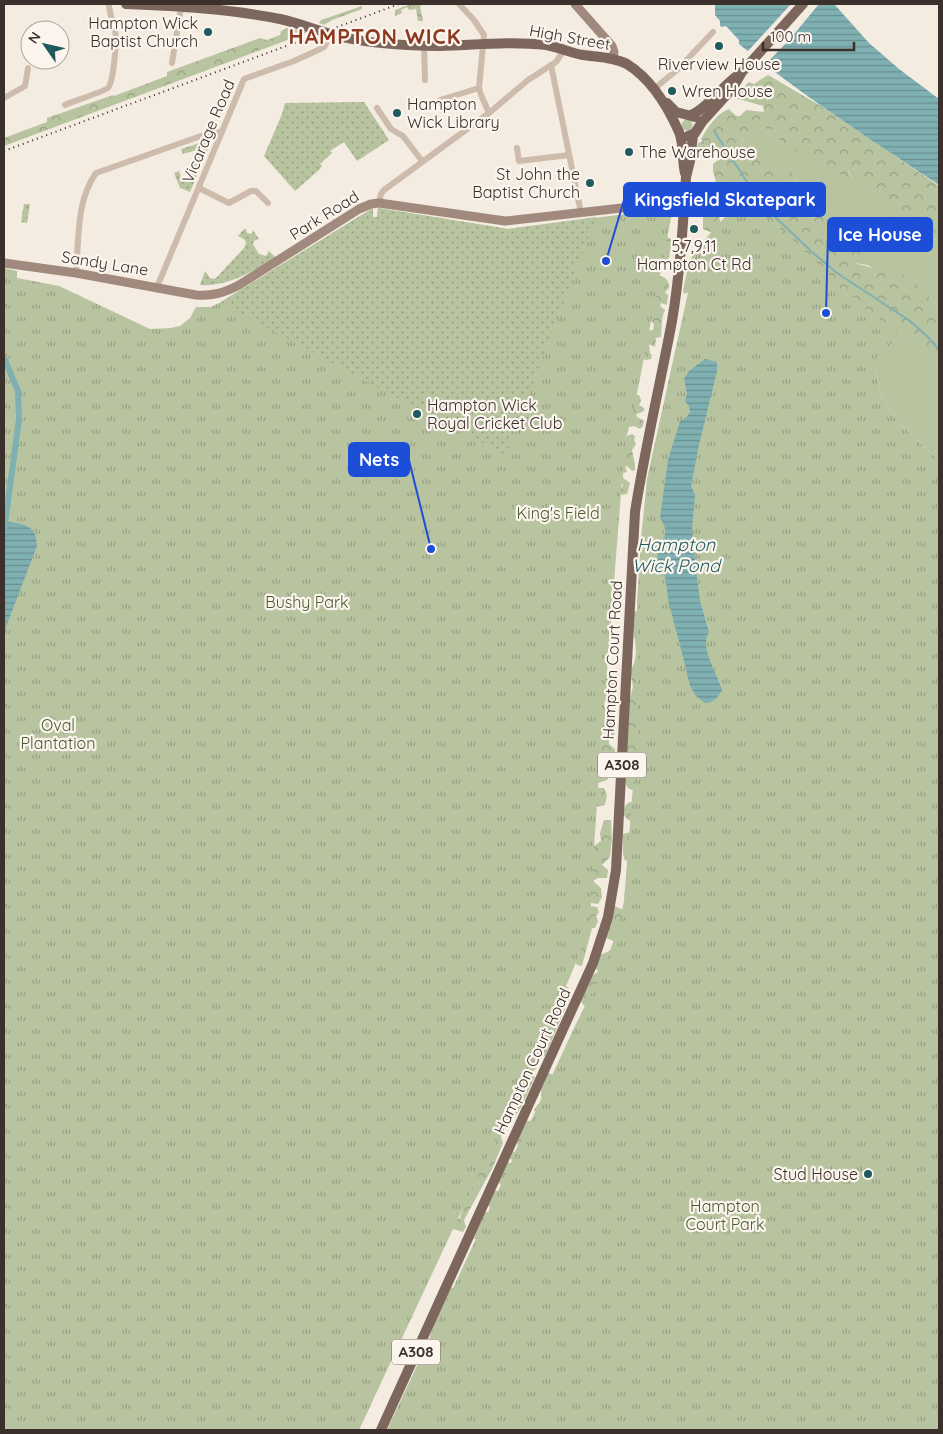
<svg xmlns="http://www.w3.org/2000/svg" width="943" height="1434" viewBox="0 0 943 1434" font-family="Quicksand,sans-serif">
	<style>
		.grass { fill: #b8c4a0 }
		.forest { fill: url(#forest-crowns) }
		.park { fill: url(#park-tufts) }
		.garden { fill: url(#garden-dots) }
		.water { fill: url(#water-rules) }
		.pier { fill: #f4ebe1 }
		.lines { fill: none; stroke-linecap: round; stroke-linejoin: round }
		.stream { stroke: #7fb0b2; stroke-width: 2 }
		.canal { stroke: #7fb0b2; stroke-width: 6 }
		.street { stroke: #cdbbac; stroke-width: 6 }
		.secondary { stroke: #a18a7d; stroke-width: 9 }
		.primary { stroke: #7d675c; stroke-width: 10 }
		.rail { stroke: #3b302b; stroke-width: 2; stroke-dasharray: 1 4; stroke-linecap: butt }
		.poi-dot { fill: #1f5a5e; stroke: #fbf5ee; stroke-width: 2 }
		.labels { text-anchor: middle; stroke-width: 4.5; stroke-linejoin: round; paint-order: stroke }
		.shield { fill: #fbf5ee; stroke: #756b66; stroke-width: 1 }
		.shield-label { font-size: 15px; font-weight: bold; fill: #3b302b }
		.poi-label { font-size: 16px; fill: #3b302b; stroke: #fbf5ee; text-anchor: start }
		.street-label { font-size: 16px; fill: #3b302b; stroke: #fbf5ee }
		.park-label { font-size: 16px; fill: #4a5a2e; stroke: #fbf5ee }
		.water-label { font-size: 18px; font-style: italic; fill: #1f5a5e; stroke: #fbf5ee }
		.district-label { font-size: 21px; font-weight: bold; letter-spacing: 1px; fill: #8c3b22; stroke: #fbf5ee }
		.leader { fill: none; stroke: #1d4ed8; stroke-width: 2 }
		.callout-dot { fill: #1d4ed8; stroke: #fbf5ee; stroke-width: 2 }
		.callout { fill: #1d4ed8; stroke: #1d4ed8; stroke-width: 2 }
		.callout-label { font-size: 18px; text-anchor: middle; font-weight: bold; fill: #fff }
	</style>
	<defs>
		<pattern id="forest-crowns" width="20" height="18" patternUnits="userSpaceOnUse" patternTransform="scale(1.25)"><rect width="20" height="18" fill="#b8c4a0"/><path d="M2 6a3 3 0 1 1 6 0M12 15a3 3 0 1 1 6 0" fill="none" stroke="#97a083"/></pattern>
		<pattern id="park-tufts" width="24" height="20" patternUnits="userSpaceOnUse" patternTransform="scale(1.25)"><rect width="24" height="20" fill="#b8c4a0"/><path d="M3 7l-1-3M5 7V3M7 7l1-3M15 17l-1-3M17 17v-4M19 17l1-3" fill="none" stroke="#97a083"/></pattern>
		<pattern id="garden-dots" width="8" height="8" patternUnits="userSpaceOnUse" patternTransform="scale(1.25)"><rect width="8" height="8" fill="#b8c4a0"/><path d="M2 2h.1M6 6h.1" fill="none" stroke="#97a083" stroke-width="1.8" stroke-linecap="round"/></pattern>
		<pattern id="water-rules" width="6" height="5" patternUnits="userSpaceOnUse" patternTransform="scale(1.25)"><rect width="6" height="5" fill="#7fb0b2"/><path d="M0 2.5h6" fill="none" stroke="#699091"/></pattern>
	</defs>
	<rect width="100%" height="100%" fill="#f4ebe1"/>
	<g class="grass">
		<circle cx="687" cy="125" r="5.5"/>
		<path d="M765,128L776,130L852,178L848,169H853L936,240L939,237V310L927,294L867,265L854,263L816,218L810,217L806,211L803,193L794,174L748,155L741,149C742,132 750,131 765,128Z"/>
		<path d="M902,335L939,368V460C918,440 889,419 880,389C877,380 876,369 875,359Z"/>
	</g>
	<g class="forest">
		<polygon points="411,4 426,4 420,6 423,21 418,21 416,9 409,10 407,7 401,10 402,13 395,16 395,10"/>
		<polygon points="362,6 362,9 332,20 324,25 319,23 321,20"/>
		<polygon points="287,28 306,31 306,33 4,146 4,138 47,122 47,118 113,95 114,96 167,76 167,72 260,38 267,40 280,35 281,31"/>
		<path d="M768,75L821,106L939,186V237L937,240L893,217L888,200L853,169L848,170L852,179L819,166L781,141L775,130C761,127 751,129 742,140L741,149L748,155L755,152L794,174L803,193L806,211L810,217L816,218L822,211L855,230L866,244L854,263L909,277L927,294L939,310V368L900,334L894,339L874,369L875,381L913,477L815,262L770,220L766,222L738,201L733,207L739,211L729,219C722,207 721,201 727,188L716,182L713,171V164L723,156L720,153L710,151L701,139C707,128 717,113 729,109L736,116H740L746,110L764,112L763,106L735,98L749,82L754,84Z"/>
		<polygon points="710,200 717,211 723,229 713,233 703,229 703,216 706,201"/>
		<polygon points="666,236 672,240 669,258 665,263 659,261"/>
		<polygon points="703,244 691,287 687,293 684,294 683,290 688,267 694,251 698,250 699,245"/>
		<path d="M657,275C665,277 669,279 669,288L665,292L668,295L667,305L661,303L660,306L665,310C661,318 662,328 661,337L656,338L655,347L649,344L650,353L652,355L651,359L646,360L641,358L647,331L653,330L654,325L649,316Z"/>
		<polygon points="634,395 639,395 641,401 639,405 644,408 644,411 637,414 636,416 644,421 643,426 640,429 634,426 628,427"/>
		<path d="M632,434L635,436L634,440L636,444L632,450L635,465V470L632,471L628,467L625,466L627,472L623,473V478L630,483L627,494L622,495L620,490L623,486C616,468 620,453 627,436Z"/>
		<path d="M635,611L646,613L638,791L629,789L624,782L629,702L633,687L630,670C641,658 633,637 633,623C633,619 634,615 635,611Z"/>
		<path d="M613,670L615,689L613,695L619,699C618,704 616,707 615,711C613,720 618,729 613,738L600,730L602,705L609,710L612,705L610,702L600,699L606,672Z"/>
		<polygon points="603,735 609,739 609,744 615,749 614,764 608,769 610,775 607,780 598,783 595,775 600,772 600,767 593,761 599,739"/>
		<polygon points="596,788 604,788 607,795 605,805 598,807 593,798"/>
		<polygon points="637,800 635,824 627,819 621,811 628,803"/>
		<polygon points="604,820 611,820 612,838 610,857 602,865 608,870 607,878 598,878 593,881 601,888 602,897 598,904 591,903 591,906 597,907 599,912 596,916 598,921 595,928 592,928 582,966 577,965 573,959 594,846 601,841 600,833"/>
		<polygon points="635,831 634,858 625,861 623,854 623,834"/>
		<polygon points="614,906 629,912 616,942 606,938"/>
		<polygon points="614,949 584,1022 581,1013 585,1007 580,1000 593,975 598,972 595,966 600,955"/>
		<polygon points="561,986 568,987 571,995 545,1056 540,1056 541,1060 532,1074 535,1077 521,1107 514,1118 505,1127 501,1137 503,1143 493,1167 464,1220 466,1227 463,1232 450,1228 452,1222 460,1218 463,1206 496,1119 506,1118 504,1100 534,1040 543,1042 543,1033 548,1029 546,1024"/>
		<polygon points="548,1073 557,1076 482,1240 474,1239 482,1212 489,1212 490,1207 486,1204 491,1191 498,1191 501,1185 497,1180 504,1161 511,1163 512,1160 508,1157 511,1151 515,1152 518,1145 515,1138 524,1120 535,1122 538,1115 534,1110 538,1104 542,1105 541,1090"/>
		<polygon points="451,1287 458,1293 427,1347 434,1322"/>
	</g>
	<g class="park">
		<path d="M752,187L751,202L834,279L833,281L851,298L853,297L864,308L902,335L875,359C876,369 877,380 880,389C889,419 918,440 939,460V1430H387L575,1026L599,979L617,932L624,901L637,735V602L641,539L647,479L698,247Z"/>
		<polygon points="373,208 373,217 377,217 378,208 508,229 673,208 636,399 625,443 601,746 588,933 562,996 359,1430 4,1430 4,268 17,271 17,278 59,286 150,329 171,328 180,326 190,318 196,307 211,307 221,302"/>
	</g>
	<g class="garden">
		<polygon points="364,102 389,140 357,161 344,142 330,151 332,153 320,164 322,166 319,170 295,191 264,156 282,114 285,103"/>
		<polygon points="212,139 190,192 180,188 174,173 179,171 182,180 189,177 187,171 195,168 192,160 200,157 200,154 202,153 200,149 183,154 181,149"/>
		<polygon points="704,141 709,152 695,161 698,143"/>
		<polygon points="24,204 30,204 27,223 21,222"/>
		<polygon points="373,208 373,217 377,217 378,208 508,229 596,217 506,455 363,380 221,302"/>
		<path d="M244,229H246L247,233L252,234L253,230L259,239L254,241L253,244L259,254L266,256L269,251L276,258C252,271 229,287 200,285L205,271L210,278L214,279L217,277L244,248L246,243L245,240L238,236Z"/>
	</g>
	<g class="water">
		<path d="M715,4H834L869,43L899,69L939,99V185C871,140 803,96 739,44V40L726,26L721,27L720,25V21L715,15Z"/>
		<path d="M705,359L717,362V371L699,445L691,486L695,495L692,529L696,568L700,601L709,632C699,647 717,673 722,690C718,698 714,702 705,703L696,696L690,686C684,658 676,631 669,604C667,594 667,583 664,574C663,570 660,567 659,564C651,540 676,542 660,518L668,460L680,421L686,418L690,412L689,406L685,401L687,393L684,379L689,371Z"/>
		<path d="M4,521C22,524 37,524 37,546L4,632Z"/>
	</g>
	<polygon class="pier" points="791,4 819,4 790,39 765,65 765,68 744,51 748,51"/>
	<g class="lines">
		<polyline class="stream" points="714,131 758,199 772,214 812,252 837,273 910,321 927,336 939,350"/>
		<polyline class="canal" points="4,358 18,391 19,419 4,531"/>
		<g class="street">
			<polyline points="459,4 474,20 484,35 479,88 481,95 489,113"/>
			<polyline points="424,45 425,80"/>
			<polyline points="172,63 181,7"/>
			<polyline points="551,65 581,213"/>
			<polyline points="654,89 678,69 713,32"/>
			<polyline points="4,98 25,86 28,68"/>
			<polyline points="440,100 479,88"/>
			<path d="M65,105C71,102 105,91 108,88C114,80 117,40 115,30C113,21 109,13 109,4"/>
			<polyline points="377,108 391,129 403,136 422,161"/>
			<polyline points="517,148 519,161 569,155"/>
			<polyline points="199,188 229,203 251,191 256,191 268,203"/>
			<polyline points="379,203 381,194 384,190 489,113 528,80 556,62 564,50"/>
			<path d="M76,273C79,239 76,201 96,173L215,131L221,133"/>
			<polyline points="157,287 244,79 294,61 316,51 324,47 331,34"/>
		</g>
		<g class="secondary">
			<polyline points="575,4 612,46 614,52 613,59"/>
			<path d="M4,263L76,273L196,295C213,296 224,293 239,285L359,209L371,204L379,203L505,221L684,201"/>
		</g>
		<g class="primary">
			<path d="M126,4C178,6 230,9 280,19C302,24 321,32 342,37C374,44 407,46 440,46C475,45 511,41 546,45C559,47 570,53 583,55C597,57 614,57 627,64C651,79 668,107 679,132C684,144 682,161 685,173"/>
			<polyline points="667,103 676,112 695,117"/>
			<path d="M691,115C709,107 721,87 738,75"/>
			<polyline points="688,136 695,133 702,122 732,89 742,72 803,4"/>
			<path d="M381,1430L593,963L608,917L616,870L635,512C645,448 660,385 672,321C680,274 683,225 686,177L690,161L693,135"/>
		</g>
		<polyline class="rail" points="4,151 399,4"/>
	</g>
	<g class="poi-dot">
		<circle cx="208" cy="32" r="5"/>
		<circle cx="719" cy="46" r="5"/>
		<circle cx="672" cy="91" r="5"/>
		<circle cx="397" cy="113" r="5"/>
		<circle cx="629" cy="152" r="5"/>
		<circle cx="590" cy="183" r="5"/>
		<circle cx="694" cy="229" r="5"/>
		<circle cx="417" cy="414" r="5"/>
		<circle cx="868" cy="1174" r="5"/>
	</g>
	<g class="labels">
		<g class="shield">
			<rect x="598" y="752.5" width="48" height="25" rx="4"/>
			<rect x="392" y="1339.5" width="48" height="25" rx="4"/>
		</g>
		<g class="shield-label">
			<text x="622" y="770">A308</text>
			<text x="416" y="1357">A308</text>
		</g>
		<g class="poi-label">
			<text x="198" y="29" text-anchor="end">Hampton Wick<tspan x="198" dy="18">Baptist Church</tspan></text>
			<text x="719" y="70" text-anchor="middle">Riverview House</text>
			<text x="682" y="97">Wren House</text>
			<text x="407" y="110">Hampton<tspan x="407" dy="18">Wick Library</tspan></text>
			<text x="639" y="158">The Warehouse</text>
			<text x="580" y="180" text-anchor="end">St John the<tspan x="580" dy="18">Baptist Church</tspan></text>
			<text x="694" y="252" text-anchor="middle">5,7,9,11<tspan x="694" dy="18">Hampton Ct Rd</tspan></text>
			<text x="427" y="411">Hampton Wick<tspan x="427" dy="18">Royal Cricket Club</tspan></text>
			<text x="858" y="1180" text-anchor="end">Stud House</text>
		</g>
		<g class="street-label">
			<text transform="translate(570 37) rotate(10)" y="6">High Street</text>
			<text transform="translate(208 131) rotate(-67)" y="6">Vicarage Road</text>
			<text transform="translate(324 215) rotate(-32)" y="6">Park Road</text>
			<text transform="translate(105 263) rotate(9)" y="6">Sandy Lane</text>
			<text transform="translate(612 660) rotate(-87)" y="6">Hampton Court Road</text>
			<text transform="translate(532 1061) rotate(-65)" y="6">Hampton Court Road</text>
		</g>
		<g class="park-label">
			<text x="558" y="519">King's Field</text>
			<text x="307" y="608">Bushy Park</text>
			<text x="58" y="731">Oval<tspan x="58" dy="18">Plantation</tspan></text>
			<text x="725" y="1212">Hampton<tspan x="725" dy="18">Court Park</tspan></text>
		</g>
		<g class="water-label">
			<text x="676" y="551">Hampton<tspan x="676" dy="21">Wick Pond</tspan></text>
		</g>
		<g class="district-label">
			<text x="375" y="44">HAMPTON WICK</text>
		</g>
	</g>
	<path class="leader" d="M606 261L624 200M826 313L828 235M431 549L409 460"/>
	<g class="callout-dot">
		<circle cx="606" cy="261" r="5"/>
		<circle cx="826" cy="313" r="5"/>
		<circle cx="431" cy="549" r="5"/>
	</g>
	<g class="callout">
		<rect x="624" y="183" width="201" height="33" rx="5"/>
		<rect x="828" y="218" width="104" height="33" rx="5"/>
		<rect x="349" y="443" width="60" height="33" rx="5"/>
	</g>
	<g class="callout-label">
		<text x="725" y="206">Kingsfield Skatepark</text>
		<text x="880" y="241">Ice House</text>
		<text x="379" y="466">Nets</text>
	</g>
	<rect width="943" height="1434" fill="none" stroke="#3b302b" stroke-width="10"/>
	<g transform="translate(45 45) rotate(304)"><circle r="24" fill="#fbf5ee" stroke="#aea6a0"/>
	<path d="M0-4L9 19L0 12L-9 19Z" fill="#1f5a5e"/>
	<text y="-8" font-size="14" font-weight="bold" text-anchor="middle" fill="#3b302b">N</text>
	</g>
	<path d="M763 42v8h91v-8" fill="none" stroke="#3b302b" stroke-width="2.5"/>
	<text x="770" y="42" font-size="15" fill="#3b302b" stroke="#fbf5ee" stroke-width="4" paint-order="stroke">100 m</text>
</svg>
